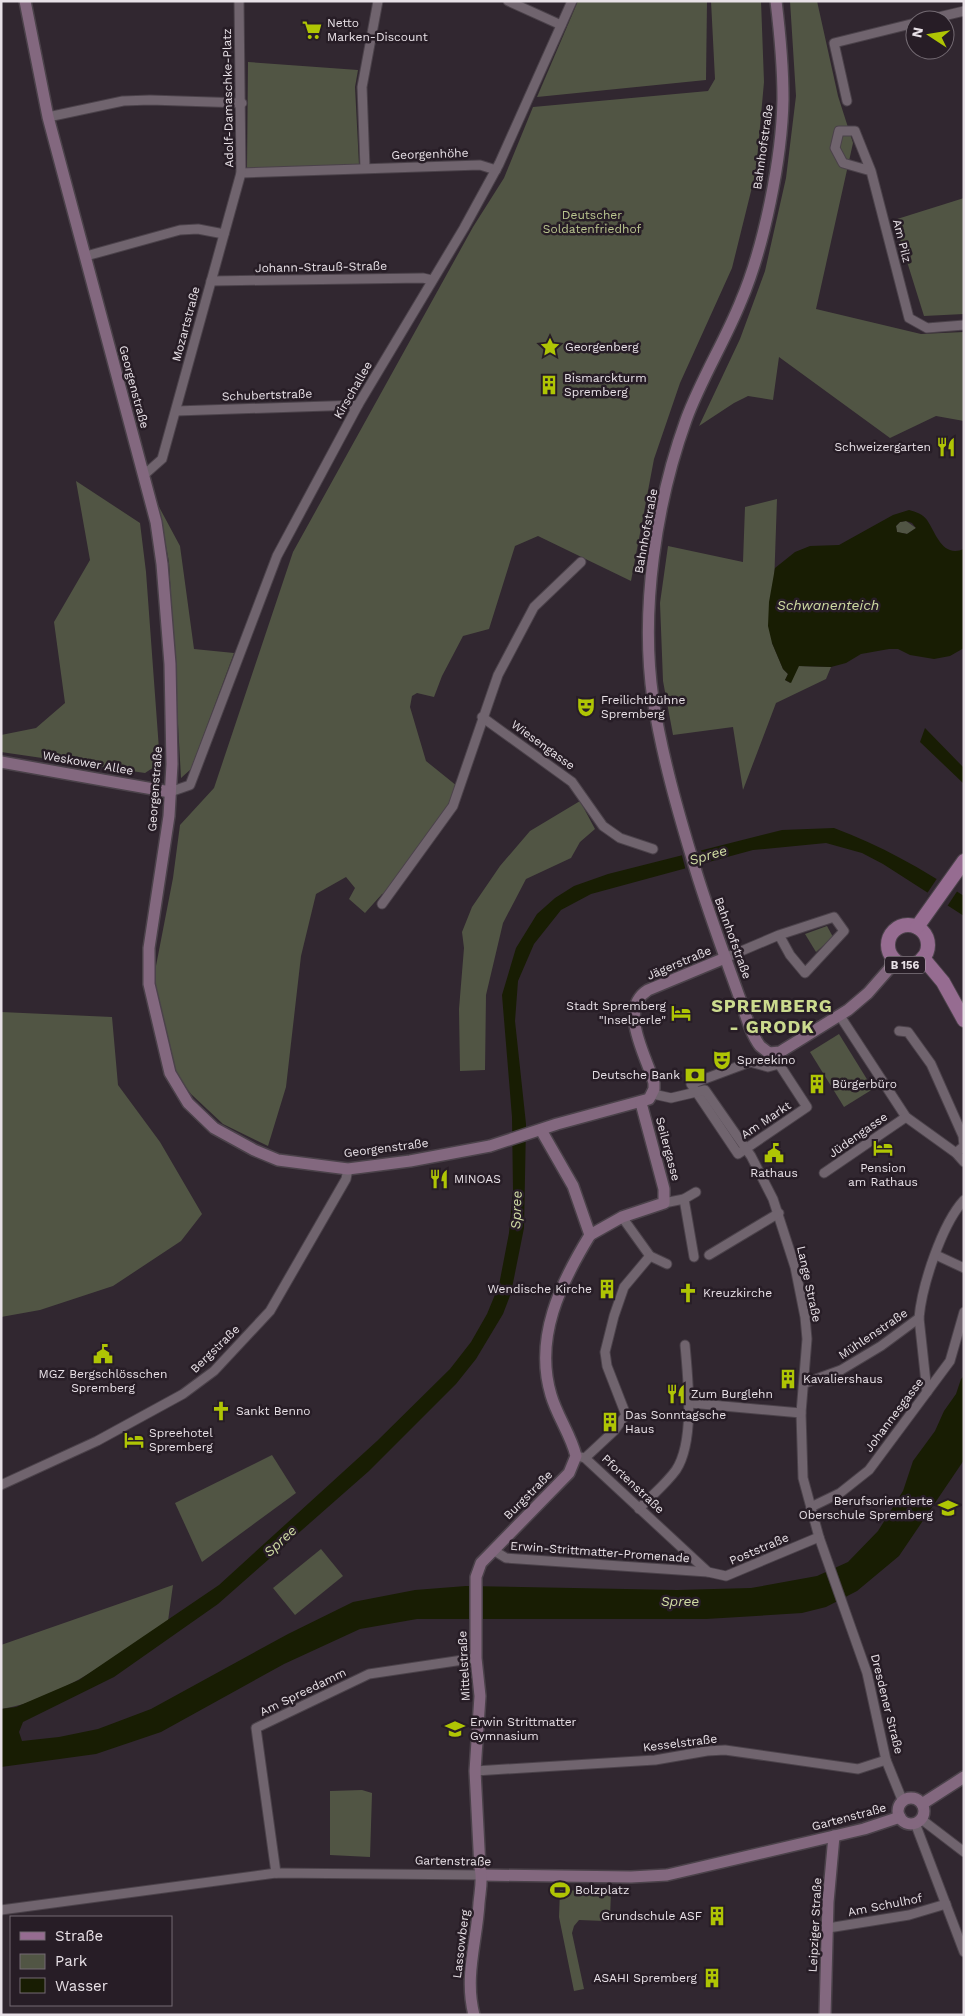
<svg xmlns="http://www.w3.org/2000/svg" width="965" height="2016" viewBox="0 0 965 2016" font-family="'Work Sans',sans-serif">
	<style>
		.green { fill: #515544 }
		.water { fill: #181d03; fill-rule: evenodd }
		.pier { fill: #312730 }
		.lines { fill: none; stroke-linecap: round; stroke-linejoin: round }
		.street-casing { stroke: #4b424a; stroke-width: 11 }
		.secondary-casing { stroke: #4b424a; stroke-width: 14 }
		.primary-casing { stroke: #4b424a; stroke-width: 16 }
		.street { stroke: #70646e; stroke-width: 9 }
		.secondary { stroke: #83687f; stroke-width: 11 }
		.primary { stroke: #966c91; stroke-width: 14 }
		.labels { text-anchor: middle; stroke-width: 5; stroke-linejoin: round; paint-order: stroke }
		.shield { fill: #271d26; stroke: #aea6ad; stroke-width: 1 }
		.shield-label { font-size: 11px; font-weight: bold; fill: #e8e1e7 }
		.poi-label { font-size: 12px; fill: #e8e1e7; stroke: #271d26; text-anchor: start }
		.street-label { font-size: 12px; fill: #e8e1e7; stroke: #271d26 }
		.park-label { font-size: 12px; fill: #bbc790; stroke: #271d26 }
		.water-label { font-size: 14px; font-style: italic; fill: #cfdba3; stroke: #271d26 }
		.district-label { font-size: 18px; font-weight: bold; letter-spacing: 1px; fill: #cbda8e; stroke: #271d26 }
	</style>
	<rect width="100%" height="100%" fill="#312730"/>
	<g class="green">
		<polygon points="578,1 707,1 706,80 537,97"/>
		<polygon points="711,1 761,1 764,82 756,171 732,268 680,383 654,459 631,581 538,536 515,546 489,629 463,636 442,676 434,697 417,693 412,696 410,707 426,761 457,786 451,805 387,893 382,894 365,913 349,899 355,888 346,877 316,894 301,956 286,1087 268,1146 223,1124 191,1094 175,1073 156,999 155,971 173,878 180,825 214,788 293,552 473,227 504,178 533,107 708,91 715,79"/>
		<polygon points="790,1 817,1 838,96 853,143 816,309 921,334 964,332 964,421 936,416 890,438 779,357 773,400 748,396 734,403 699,426 740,339 765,271 786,178 796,96"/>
		<polygon points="248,62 358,70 355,87 359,165 247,168"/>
		<polygon points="964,198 964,314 924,316 894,220"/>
		<polygon points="76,481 140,523 146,572 160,763 145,773 1,752 1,735 36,728 65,703 54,622 90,560"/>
		<polygon points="777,499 772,643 783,669 788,674 785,680 790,683 798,666 831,667 826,679 776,703 743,790 733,727 673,735 663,681 660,603 668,546 743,562 745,507"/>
		<polygon points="158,505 180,546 194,649 234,653 191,769 181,778 169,562"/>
		<polygon points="906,521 916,528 907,534 897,532 896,526 900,522"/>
		<polygon points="580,801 595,829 580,842 571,858 526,879 503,923 486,995 485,1070 460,1071 459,1009 464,948 462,932 472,907 500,866 530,831"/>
		<polygon points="827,926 833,937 816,952 805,934"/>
		<polygon points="1,1012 112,1017 118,1085 160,1142 202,1214 181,1241 113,1286 40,1310 1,1317"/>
		<polygon points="839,1034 873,1089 844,1107 810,1052"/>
		<polygon points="272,1455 296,1493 202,1562 175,1503"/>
		<polygon points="321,1549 343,1576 295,1615 273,1588"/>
		<path d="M173,1585L168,1621C121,1653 58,1701 1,1709V1645Z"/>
		<polygon points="362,1790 372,1793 370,1857 330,1855 330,1791"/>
		<polygon points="560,1890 611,1892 610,1917 605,1921 579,1920 574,1926 572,1933 584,1989 574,1991 559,1917"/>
	</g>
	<g class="water">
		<path d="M909,510C916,512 923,514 927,520C936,533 942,558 964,549V648L950,656L934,659L910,655L898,649H889L861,654L846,663L831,667L799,666L791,683L785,680L788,674L783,669L772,643L768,626L769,602L775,568L795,552L810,546L839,545L893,515ZM906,521L912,523L916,528L907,534L897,532L896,526L900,522Z"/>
		<polygon points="925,728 964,768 964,784 920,742"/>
		<path d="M834,828C880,845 922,869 964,896V916L883,864L862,853L826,843L753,850L591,894L561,910L534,944L518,981L515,1021L526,1124L524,1228L511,1293L503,1314L476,1359L456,1384L369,1471L218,1604L114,1677L23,1722L19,1732L22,1741L59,1737L98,1729L151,1709L288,1634L353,1602L415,1590L466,1586L677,1590L751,1588L817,1576L848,1562L878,1531L903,1491L913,1461L935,1431L944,1411L956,1394L961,1379L964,1376V1460L899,1556L857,1591L826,1607L802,1613L706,1619H417L360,1629L284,1664L161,1732L96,1754L1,1767V1709L16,1707L79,1680L219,1585L377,1441L450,1369L471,1342L487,1314L499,1285L509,1233L513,1191L512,1117L502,995L516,948L537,914L555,898L574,886L608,874L782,830Z"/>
	</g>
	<g class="pier">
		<polygon points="700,847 706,866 686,871 681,852"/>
		<polygon points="938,877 958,890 946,908 926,895"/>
	</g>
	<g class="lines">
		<defs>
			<g id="street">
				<polyline points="508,1 561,25"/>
				<polyline points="926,20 964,11"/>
				<polyline points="847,101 834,43 915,23"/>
				<polyline points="48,117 123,101 150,100 242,103"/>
				<polyline points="365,168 362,87 378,1"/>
				<polyline points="871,171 843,163 835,148 839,131 855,131 871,171 909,318 927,328 964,325"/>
				<polyline points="241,173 480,165 496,170"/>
				<polyline points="86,256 180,230 198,229 224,234"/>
				<polyline points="211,281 423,278 432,280"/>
				<polyline points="176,411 358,405"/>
				<polyline points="144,475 162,459 241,173 239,1"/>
				<polyline points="482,717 572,782 603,826 620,838 653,849"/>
				<polyline points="170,792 190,785 277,556 358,405 464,228 499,164 572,1"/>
				<polyline points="382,904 453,806 498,675 534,607 581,562"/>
				<polyline points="725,958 779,935 834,917 844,931 805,973 790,955 779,935"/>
				<polyline points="840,1016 906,1117 956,1153 964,1162"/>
				<polyline points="899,1031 908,1032 931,1064 963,1136 964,1146 956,1153"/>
				<polygon points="750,1062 768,1067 779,1064 807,1107 738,1154 691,1084"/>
				<polyline points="653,1094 671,1098 705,1090 751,1156 773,1199 795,1267 805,1317 807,1339 801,1413 803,1478 819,1537 867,1673 886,1760 903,1802"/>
				<polyline points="824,1173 906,1117"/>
				<polyline points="684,1199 694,1257"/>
				<polyline points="664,1203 684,1199 696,1192"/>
				<polyline points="622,1217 650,1256 667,1264"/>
				<polyline points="709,1255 779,1213"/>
				<polyline points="936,1255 964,1268"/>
				<polyline points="919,1318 927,1392"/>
				<path d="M805,1383L841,1370L881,1346L919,1318C922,1285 942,1224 964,1200"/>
				<polyline points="690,1403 801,1413"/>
				<polyline points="581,1457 585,1458 708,1572"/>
				<polyline points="585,1458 614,1431 626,1415 607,1366 605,1352 614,1316 624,1287 650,1256"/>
				<polyline points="1,1485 97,1441 183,1394 214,1371 270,1311 346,1179 348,1169"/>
				<polyline points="811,1507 840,1493 869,1470 950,1361 964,1312"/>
				<path d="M639,1509C651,1496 666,1484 676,1470C695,1441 688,1379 685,1345"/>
				<polyline points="493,1550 506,1558 708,1572 726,1576 819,1537"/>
				<polyline points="475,1771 655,1760 707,1751 725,1750 858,1769 886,1760"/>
				<polyline points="921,1819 964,1852"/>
				<polyline points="915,1823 964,1952"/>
				<polyline points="276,1873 256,1728 369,1674 476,1658"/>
				<polyline points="1,1910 276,1873 482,1875"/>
				<polyline points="828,1928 909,1915 946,1904"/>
			</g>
			<g id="secondary">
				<path d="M25,1L48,117L156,522L162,564L170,664L172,764L169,816L149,948V984L170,1073L188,1103L214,1128L254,1150L278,1160L348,1169L410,1161L490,1146L557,1124L649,1099L654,1089V1083C647,1057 617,1009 648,990L725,958"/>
				<path d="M776,1C780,34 783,66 783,99C782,158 764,247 741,301C725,341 701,379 686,420C656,503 640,610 653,699C662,756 678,812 695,868C708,911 724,954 739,996C745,1012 750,1033 760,1046L769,1053L780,1052L848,1010L868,993L896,961"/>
				<polyline points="1,762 170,792"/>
				<polyline points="590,1235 622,1217 664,1203 664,1189 641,1103"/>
				<circle cx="911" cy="1811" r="13"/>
				<polyline points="922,1804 964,1777"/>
				<polyline points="482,1875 631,1877 667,1875 864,1829 900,1817"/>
				<path d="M474,2015C464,1976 477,1941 479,1903C480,1891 483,1879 480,1868L475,1771L480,1696L476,1658V1577L481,1563L569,1473L576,1456C571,1435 557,1416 551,1395C534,1338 560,1284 590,1235L573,1186L541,1130"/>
				<polyline points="825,2015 828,1902 834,1836"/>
			</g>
			<g id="primary">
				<circle cx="908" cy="945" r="20"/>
				<polyline points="917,927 964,861"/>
				<polyline points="923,958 943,982 964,1020"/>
			</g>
		</defs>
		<use href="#street" class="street-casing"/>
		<use href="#secondary" class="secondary-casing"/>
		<use href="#primary" class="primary-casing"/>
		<use href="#street" class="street"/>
		<use href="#secondary" class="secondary"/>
		<use href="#primary" class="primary"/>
	</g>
	<defs>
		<symbol id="supermarket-bare" viewBox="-9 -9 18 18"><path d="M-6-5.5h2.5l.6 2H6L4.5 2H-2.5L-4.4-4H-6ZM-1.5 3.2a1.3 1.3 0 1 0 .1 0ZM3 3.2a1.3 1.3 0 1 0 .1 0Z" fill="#afc504" stroke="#271d26" stroke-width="2.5" paint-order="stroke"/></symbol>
		<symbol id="sight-bare" viewBox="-9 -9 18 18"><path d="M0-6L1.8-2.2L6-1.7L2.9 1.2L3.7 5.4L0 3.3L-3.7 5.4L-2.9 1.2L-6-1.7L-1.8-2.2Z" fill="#afc504" stroke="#271d26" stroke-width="2.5" paint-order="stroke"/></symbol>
		<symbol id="building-bare" viewBox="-9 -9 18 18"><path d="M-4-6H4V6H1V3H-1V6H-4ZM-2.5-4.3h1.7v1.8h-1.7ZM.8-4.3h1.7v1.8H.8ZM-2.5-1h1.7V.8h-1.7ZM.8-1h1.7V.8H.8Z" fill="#afc504" stroke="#271d26" stroke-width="2.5" paint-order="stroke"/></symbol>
		<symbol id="restaurant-bare" viewBox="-9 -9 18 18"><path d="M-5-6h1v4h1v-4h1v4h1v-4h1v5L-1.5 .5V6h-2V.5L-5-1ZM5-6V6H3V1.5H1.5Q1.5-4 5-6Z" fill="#afc504" stroke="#271d26" stroke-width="2.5" paint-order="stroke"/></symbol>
		<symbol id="theatre-bare" viewBox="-9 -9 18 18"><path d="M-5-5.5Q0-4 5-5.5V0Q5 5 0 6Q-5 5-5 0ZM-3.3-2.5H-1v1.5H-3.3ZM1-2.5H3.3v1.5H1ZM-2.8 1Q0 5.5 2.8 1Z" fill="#afc504" stroke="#271d26" stroke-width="2.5" paint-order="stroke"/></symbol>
		<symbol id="hotel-bare" viewBox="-9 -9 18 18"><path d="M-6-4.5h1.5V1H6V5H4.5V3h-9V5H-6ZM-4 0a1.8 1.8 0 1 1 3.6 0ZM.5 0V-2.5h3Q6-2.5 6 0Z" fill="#afc504" stroke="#271d26" stroke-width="2.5" paint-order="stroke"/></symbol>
		<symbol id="bank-bare" viewBox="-9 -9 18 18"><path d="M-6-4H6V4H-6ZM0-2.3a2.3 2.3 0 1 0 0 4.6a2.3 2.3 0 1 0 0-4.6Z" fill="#afc504" stroke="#271d26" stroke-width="2.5" paint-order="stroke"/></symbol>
		<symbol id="civic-bare" viewBox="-9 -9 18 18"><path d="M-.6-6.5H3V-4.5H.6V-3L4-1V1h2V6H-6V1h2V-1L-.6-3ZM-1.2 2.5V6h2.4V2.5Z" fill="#afc504" stroke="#271d26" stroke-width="2.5" paint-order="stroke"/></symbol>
		<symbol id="church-bare" viewBox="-9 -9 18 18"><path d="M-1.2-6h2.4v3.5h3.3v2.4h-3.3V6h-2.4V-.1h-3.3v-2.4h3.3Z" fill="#afc504" stroke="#271d26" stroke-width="2.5" paint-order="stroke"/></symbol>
		<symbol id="school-bare" viewBox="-9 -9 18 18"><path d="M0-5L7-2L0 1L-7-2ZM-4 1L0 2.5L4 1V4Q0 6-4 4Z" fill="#afc504" stroke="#271d26" stroke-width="2.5" paint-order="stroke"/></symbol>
		<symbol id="stadium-bare" viewBox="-9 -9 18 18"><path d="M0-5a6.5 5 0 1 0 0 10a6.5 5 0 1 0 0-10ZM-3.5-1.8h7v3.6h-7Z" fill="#afc504" stroke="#271d26" stroke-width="2.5" paint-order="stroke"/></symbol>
	</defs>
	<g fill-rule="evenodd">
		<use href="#supermarket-bare" x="298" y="16" width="28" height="28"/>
		<use href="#sight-bare" x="536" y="333" width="28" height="28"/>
		<use href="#building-bare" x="535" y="371" width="28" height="28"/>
		<use href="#restaurant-bare" x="932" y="433" width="28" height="28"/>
		<use href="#theatre-bare" x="572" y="693" width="28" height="28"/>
		<use href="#hotel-bare" x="667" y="999" width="28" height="28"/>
		<use href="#theatre-bare" x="708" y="1046" width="28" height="28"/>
		<use href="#bank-bare" x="681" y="1061" width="28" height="28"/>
		<use href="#building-bare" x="803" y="1070" width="28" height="28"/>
		<use href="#hotel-bare" x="869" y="1134" width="28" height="28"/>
		<use href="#civic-bare" x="760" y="1139" width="28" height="28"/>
		<use href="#restaurant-bare" x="425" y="1165" width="28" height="28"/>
		<use href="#building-bare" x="593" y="1275" width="28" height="28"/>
		<use href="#church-bare" x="674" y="1279" width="28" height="28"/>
		<use href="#civic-bare" x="89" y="1340" width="28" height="28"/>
		<use href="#building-bare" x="774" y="1365" width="28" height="28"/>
		<use href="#restaurant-bare" x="662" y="1380" width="28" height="28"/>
		<use href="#church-bare" x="207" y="1397" width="28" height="28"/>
		<use href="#building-bare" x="596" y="1408" width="28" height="28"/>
		<use href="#hotel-bare" x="120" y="1426" width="28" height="28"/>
		<use href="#school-bare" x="934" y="1494" width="28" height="28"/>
		<use href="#school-bare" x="441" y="1715" width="28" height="28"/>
		<use href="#stadium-bare" x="546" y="1876" width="28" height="28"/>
		<use href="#building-bare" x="703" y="1902" width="28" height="28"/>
		<use href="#building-bare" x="698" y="1964" width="28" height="28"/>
	</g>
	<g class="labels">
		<rect class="shield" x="885" y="956.5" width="40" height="17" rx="4"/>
		<g class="shield-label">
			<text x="905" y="969">B 156</text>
		</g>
		<g class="poi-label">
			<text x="327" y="27">Netto<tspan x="327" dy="14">Marken-Discount</tspan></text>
			<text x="565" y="351">Georgenberg</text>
			<text x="564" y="382">Bismarckturm<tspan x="564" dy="14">Spremberg</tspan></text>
			<text x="931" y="451" text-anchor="end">Schweizergarten</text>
			<text x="601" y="704">Freilichtbühne<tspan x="601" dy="14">Spremberg</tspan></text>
			<text x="666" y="1010" text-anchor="end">Stadt Spremberg<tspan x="666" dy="14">"Inselperle"</tspan></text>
			<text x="737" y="1064">Spreekino</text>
			<text x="680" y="1079" text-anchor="end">Deutsche Bank</text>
			<text x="832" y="1088">Bürgerbüro</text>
			<text x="883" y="1172" text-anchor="middle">Pension<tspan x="883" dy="14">am Rathaus</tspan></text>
			<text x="774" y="1177" text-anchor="middle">Rathaus</text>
			<text x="454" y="1183">MINOAS</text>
			<text x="592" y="1293" text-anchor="end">Wendische Kirche</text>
			<text x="703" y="1297">Kreuzkirche</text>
			<text x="103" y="1378" text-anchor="middle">MGZ Bergschlösschen<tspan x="103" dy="14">Spremberg</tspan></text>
			<text x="803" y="1383">Kavaliershaus</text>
			<text x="691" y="1398">Zum Burglehn</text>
			<text x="236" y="1415">Sankt Benno</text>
			<text x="625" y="1419">Das Sonntagsche<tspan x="625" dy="14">Haus</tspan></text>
			<text x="149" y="1437">Spreehotel<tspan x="149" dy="14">Spremberg</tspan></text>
			<text x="933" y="1505" text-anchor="end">Berufsorientierte<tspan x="933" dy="14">Oberschule Spremberg</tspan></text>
			<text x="470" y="1726">Erwin Strittmatter<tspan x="470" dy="14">Gymnasium</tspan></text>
			<text x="575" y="1894">Bolzplatz</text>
			<text x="702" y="1920" text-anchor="end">Grundschule ASF</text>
			<text x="697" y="1982" text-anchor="end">ASAHI Spremberg</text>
		</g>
		<g class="street-label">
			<text transform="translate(228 98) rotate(-91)" y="4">Adolf-Damaschke-Platz</text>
			<text transform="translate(763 147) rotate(-82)" y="4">Bahnhofstraße</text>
			<text transform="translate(430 154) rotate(-2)" y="4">Georgenhöhe</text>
			<text transform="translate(902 241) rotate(76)" y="4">Am Pilz</text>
			<text transform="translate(321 267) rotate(-1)" y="4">Johann-Strauß-Straße</text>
			<text transform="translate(186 324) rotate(-75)" y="4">Mozartstraße</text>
			<text transform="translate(134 387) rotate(75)" y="4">Georgenstraße</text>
			<text transform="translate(353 390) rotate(-60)" y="4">Kirschallee</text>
			<text transform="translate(267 395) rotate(-2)" y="4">Schubertstraße</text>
			<text transform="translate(646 531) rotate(-80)" y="4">Bahnhofstraße</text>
			<text transform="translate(543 745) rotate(36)" y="4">Wiesengasse</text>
			<text transform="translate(88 763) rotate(10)" y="4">Weskower Allee</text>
			<text transform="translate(155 789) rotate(-86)" y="4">Georgenstraße</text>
			<text transform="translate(733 938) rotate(70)" y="4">Bahnhofstraße</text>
			<text transform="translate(679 963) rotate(-23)" y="4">Jägerstraße</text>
			<text transform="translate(766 1120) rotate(-34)" y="4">Am Markt</text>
			<text transform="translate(858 1135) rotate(-35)" y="4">Jüdengasse</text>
			<text transform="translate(386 1148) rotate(-7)" y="4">Georgenstraße</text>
			<text transform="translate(668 1149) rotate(75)" y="4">Seilergasse</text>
			<text transform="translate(809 1284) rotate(78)" y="4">Lange Straße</text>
			<text transform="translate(873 1334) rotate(-34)" y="4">Mühlenstraße</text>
			<text transform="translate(215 1349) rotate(-44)" y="4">Bergstraße</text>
			<text transform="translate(894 1415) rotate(-53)" y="4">Johannesgasse</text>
			<text transform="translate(633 1484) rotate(43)" y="4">Pfortenstraße</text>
			<text transform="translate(528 1495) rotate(-45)" y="4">Burgstraße</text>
			<text transform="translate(759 1549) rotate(-23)" y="4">Poststraße</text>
			<text transform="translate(600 1552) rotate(4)" y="4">Erwin-Strittmatter-Promenade</text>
			<text transform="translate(464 1666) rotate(-93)" y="4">Mittelstraße</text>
			<text transform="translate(303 1692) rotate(-26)" y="4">Am Spreedamm</text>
			<text transform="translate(887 1704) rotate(76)" y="4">Dresdener Straße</text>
			<text transform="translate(680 1743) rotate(-7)" y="4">Kesselstraße</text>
			<text transform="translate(849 1817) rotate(-15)" y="4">Gartenstraße</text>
			<text transform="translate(453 1861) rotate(1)" y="4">Gartenstraße</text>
			<text transform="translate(885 1905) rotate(-11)" y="4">Am Schulhof</text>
			<text transform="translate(815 1925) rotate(-87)" y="4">Leipziger Straße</text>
			<text transform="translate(461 1944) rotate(-83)" y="4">Lassowberg</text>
		</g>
		<g class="park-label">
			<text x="592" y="219">Deutscher<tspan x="592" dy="14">Soldatenfriedhof</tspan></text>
		</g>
		<g class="water-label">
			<text x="828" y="610">Schwanenteich</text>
			<text transform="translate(708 855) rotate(-16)" y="5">Spree</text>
			<text transform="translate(516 1210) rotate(-88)" y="5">Spree</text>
			<text transform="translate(280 1541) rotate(-43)" y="5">Spree</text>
			<text x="680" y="1606">Spree</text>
		</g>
		<g class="district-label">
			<text x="772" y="1012">SPREMBERG<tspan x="772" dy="21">- GRODK</tspan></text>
		</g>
	</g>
	<rect width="965" height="2016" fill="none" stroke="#e8e1e7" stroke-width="5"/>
	<rect x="10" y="1916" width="162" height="90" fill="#271d26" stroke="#746b73"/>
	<rect x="20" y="1932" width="25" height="8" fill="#966c91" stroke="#746b73"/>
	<text x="55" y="1941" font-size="15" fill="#e8e1e7">Straße</text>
	<rect x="20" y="1954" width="25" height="15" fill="#515544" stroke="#746b73"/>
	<text x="55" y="1966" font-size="15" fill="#e8e1e7">Park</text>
	<rect x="20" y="1978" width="25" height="15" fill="#181d03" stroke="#746b73"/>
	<text x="55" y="1991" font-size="15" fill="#e8e1e7">Wasser</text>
	<g transform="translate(930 35) rotate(282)"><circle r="24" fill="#271d26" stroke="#746b73"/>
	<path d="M0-4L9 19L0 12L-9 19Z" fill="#afc504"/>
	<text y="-8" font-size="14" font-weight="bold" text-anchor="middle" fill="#e8e1e7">N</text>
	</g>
</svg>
